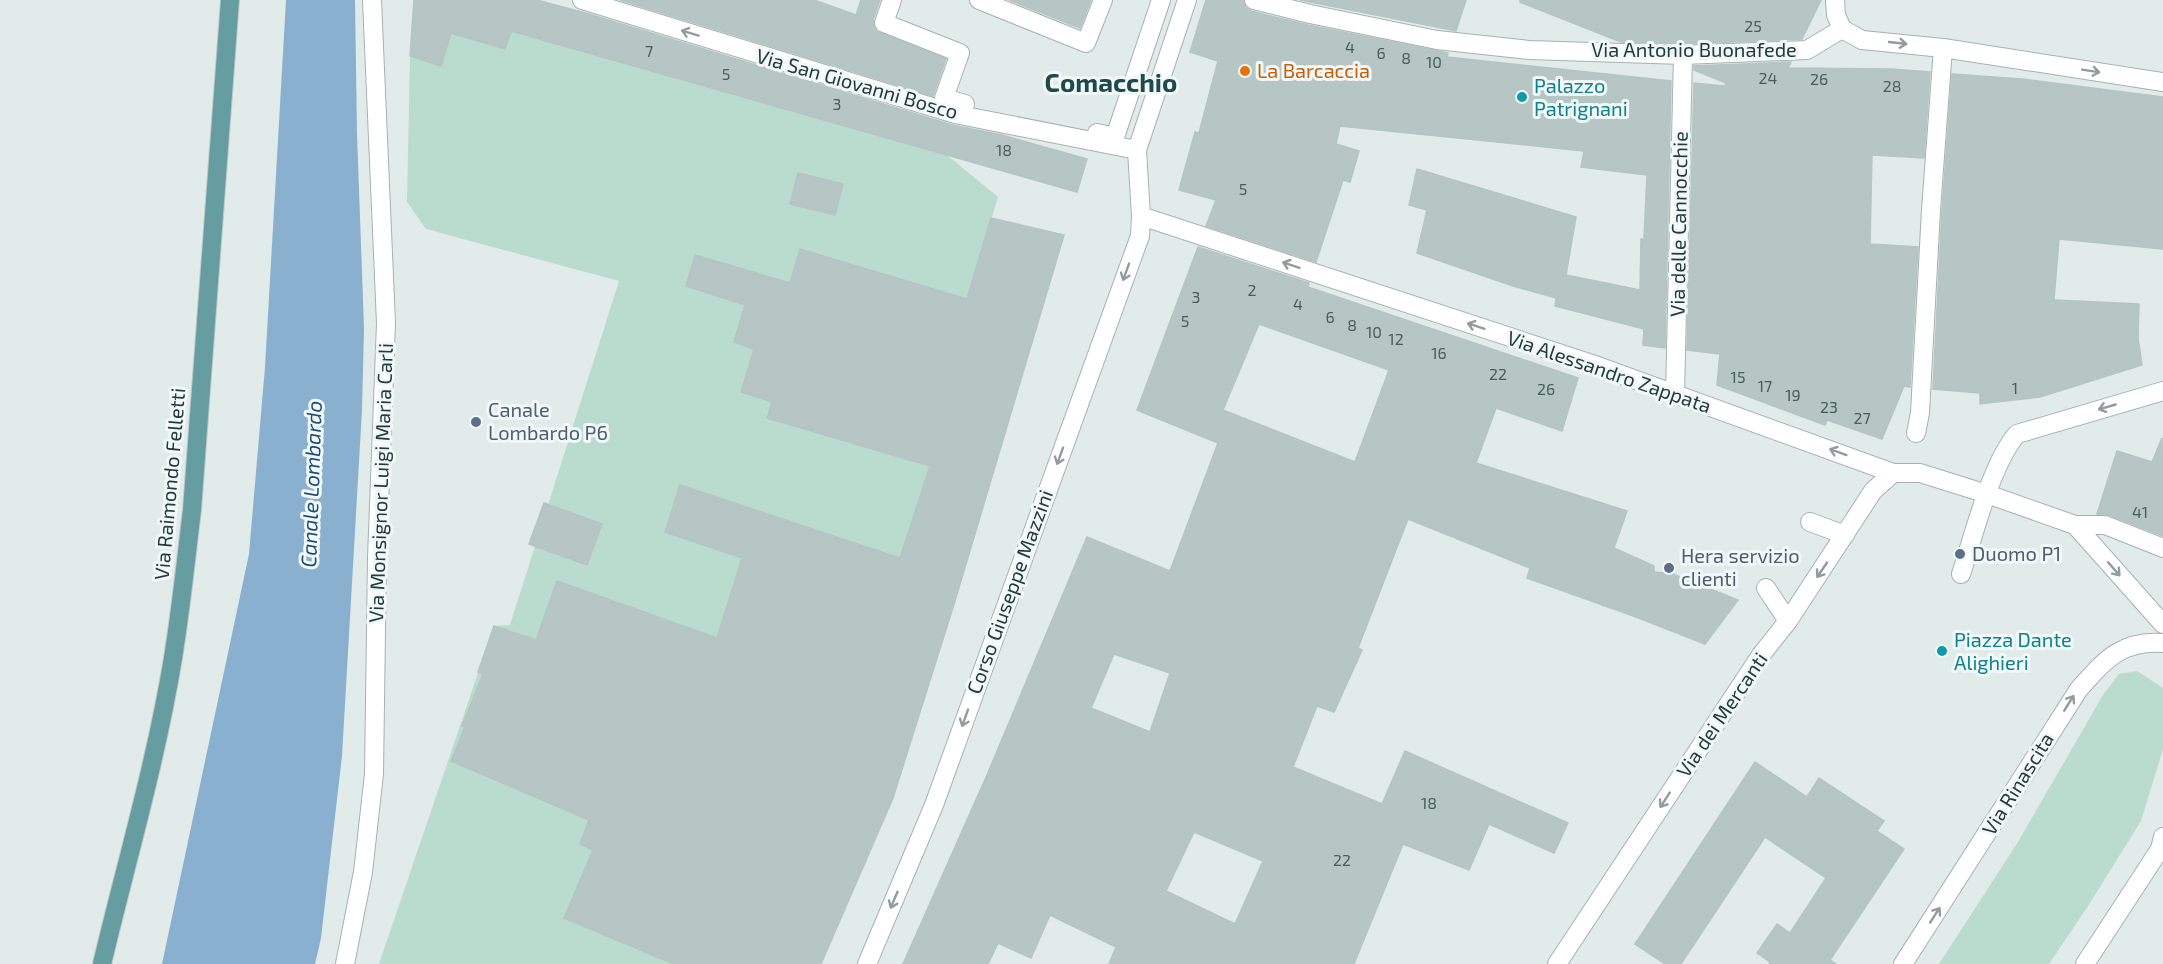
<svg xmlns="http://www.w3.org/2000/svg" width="2163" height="964" viewBox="0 0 2163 964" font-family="'Exo 2',sans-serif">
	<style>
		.green { fill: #badcce }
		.water { fill: #8ab0cf }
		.building { fill: #b6c6c4; stroke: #b4c5c3; stroke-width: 1.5; fill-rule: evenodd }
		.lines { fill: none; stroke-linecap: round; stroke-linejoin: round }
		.minor-casing { stroke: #a4b3b2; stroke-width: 20 }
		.major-casing { stroke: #c1c8c8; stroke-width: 20 }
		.minor { stroke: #fff; stroke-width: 18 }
		.major { stroke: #669da0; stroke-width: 18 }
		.oneway { stroke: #909d9d }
		.food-dot { fill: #e8710a; stroke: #f1f8f7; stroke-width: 2 }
		.culture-dot { fill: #0f9aa8; stroke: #f1f8f7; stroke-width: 2 }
		.service-dot { fill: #5c6f8a; stroke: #f1f8f7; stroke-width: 2 }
		.labels { text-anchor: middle; stroke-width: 6; stroke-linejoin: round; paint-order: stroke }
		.number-label { font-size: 16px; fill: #475e5d }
		.street-label { font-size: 20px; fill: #223b3b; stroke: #f1f8f7 }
		.food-label { font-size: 20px; fill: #c56008; stroke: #f1f8f7; text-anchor: start }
		.culture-label { font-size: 20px; fill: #0d838f; stroke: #f1f8f7; text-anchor: start }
		.service-label { font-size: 20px; fill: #4e5e75; stroke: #f1f8f7; text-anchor: start }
		.water-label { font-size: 21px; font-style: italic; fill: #1d4c76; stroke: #f1f8f7 }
		.district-label { font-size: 26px; font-weight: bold; fill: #1e4a4d; stroke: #f1f8f7 }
	</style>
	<rect width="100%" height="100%" fill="#e1ebea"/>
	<g class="green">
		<polygon points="511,31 947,155 998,197 972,283 930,466 890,589 743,964 379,964 494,626 510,625 619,281 426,229 407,202 410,56 451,33"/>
		<polygon points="2137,671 2163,688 2163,749 2141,821 2088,906 2049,964 1939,964 2018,842 2103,695 2119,674"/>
	</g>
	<polygon class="water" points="286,0 355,0 357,134 364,328 362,410 342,756 321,938 315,964 162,964 249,554 265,367"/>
	<g class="building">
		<polygon points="414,0 537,0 589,14 952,125 1002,135 1087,159 1077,192 511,31 505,49 451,33 441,66 410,56"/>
		<polygon points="620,0 814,0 856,15 861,0 880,0 873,20 876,31 946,59 933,96"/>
		<polygon points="1009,0 1091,0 1080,28"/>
		<polygon points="1206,0 1243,0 1246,8 1251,11 1308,25 1448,53 1447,57 1671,81 1665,348 1643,345 1644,329 1555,306 1556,298 1513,286 1417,253 1427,210 1409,205 1417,169 1576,217 1566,275 1640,290 1641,239 1644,239 1647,175 1581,167 1584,151 1340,126 1336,144 1359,151 1350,182 1343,180 1316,262 1206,226 1216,200 1179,190 1195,132 1199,133 1218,61 1190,52"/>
		<polygon points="1300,0 1466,0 1456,31"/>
		<polygon points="1520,0 1821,0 1802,39 1683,44 1621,42 1520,2"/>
		<polygon points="1791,62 1788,68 1891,69 1930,72 1924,158 1872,155 1870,244 1918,247 1910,387 1904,386 1882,439 1827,420 1825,425 1717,385 1720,354 1687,350 1694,83 1725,86 1726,83 1694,70 1694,66"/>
		<polygon points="1952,74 2022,79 2163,97 2163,249 2059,239 2054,300 2139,304 2138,338 2142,365 2040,397 1980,404 1980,393 1933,389 1942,211"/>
		<polygon points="798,173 843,184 835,215 790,204"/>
		<polygon points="991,218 1064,235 955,601 893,798 821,964 674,964 564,918 593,850 580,844 589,820 451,761 465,727 462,726 483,674 478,672 494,626 536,640 557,581 717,638 742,558 665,532 680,485 900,558 930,466 767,418 772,402 741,392 754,349 734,342 745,305 686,286 695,255 790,283 800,249 967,299"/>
		<path d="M1198,247L1309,283L1308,287L1578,378L1562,431L1496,408L1476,463L1627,511L1614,548L1654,566V572L1673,574L1738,600L1705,644L1636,617L1527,578L1530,568L1408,519L1358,648L1362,650L1334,712L1317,706L1293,767L1382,804L1405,751L1568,823L1554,853L1489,824L1469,870L1403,844L1354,964H1109L1116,947L1050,915L1031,958L998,943L988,964H903L987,775L1087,537L1170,571L1218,443L1137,410ZM1259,324L1389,370L1355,462L1223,410ZM1114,654L1170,673L1150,732L1091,708ZM1194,832L1263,861L1235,924L1166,891Z"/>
		<polygon points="2162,438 2163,536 2109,515 2097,514 2117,451 2152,462"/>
		<polygon points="544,503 602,524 587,565 529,544"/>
		<polygon points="1755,762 1807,797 1819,778 1884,821 1877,831 1904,849 1830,960 1836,964 1769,964 1770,962 1757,953 1777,924 1790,933 1826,878 1765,837 1681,964 1665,964 1635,944"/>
	</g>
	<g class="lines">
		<defs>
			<g id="minor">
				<polyline points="582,0 955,114 1137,150"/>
				<polyline points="892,0 884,23 960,53 944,98 965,104"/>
				<polyline points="979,0 1086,43 1103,0"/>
				<polyline points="1254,0 1310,14 1437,40 1529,50 1683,55 1807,50 1842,29"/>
				<polyline points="1835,0 1836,15 1842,29"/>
				<polyline points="1842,29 1862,40 1943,48 2163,82"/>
				<polyline points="1097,133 1115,137 1161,0"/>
				<polyline points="1141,216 1592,364 1893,473 1920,473 1987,494 2075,525 2105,525 2163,548"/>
				<polyline points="1675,394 1683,55"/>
				<polyline points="1916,433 1920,413 1931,210 1943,48"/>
				<polyline points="1810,522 1845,535"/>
				<polyline points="2075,525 2163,624"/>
				<path d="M1961,574C1974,535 1991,464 2017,434L2163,391"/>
				<polyline points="1766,588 1788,621"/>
				<polyline points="345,964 363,872 374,774 377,558 386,323 372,0"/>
				<polyline points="867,964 934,805 1140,236 1141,216 1137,150 1187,0"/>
				<polyline points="1557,964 1761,655 1788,621 1873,491 1893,473"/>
				<path d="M1903,964L2079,689C2105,660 2121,640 2163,643"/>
				<polyline points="2085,964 2160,849 2163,837"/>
			</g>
			<path id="major" d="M102,964C126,863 156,762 173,658C181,609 186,559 192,510L230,0"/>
		</defs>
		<use href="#minor" class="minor-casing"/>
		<use href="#major" class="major-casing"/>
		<use href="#minor" class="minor"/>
		<use href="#major" class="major"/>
	</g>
	<defs><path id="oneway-shaft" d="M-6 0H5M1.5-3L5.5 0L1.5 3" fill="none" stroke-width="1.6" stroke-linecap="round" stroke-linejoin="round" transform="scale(1.5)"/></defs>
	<g class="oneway">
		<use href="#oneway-shaft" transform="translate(690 33) rotate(-163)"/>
		<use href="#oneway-shaft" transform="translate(1898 43) rotate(6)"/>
		<use href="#oneway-shaft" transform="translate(2091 71) rotate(9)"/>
		<use href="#oneway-shaft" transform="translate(1291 265) rotate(-161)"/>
		<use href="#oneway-shaft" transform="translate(1126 272) rotate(110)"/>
		<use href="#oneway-shaft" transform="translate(1476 326) rotate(-162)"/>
		<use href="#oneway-shaft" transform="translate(2107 407) rotate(164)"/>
		<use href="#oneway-shaft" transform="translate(1838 452) rotate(-160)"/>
		<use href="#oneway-shaft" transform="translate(1060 456) rotate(110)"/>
		<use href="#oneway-shaft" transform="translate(2114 569) rotate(49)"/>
		<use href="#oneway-shaft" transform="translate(1822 570) rotate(124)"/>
		<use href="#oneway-shaft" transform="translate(2069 703) rotate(-58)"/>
		<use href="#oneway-shaft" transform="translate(965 718) rotate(110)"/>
		<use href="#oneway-shaft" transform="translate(1665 800) rotate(123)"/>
		<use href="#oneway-shaft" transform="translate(894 900) rotate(113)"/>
		<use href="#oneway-shaft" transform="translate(1935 915) rotate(-57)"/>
	</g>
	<circle class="food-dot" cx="1245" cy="71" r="6"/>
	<g class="culture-dot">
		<circle cx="1522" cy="97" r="6"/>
		<circle cx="1942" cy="651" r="6"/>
	</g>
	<g class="service-dot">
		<circle cx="476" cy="422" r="6"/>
		<circle cx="1960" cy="554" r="6"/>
		<circle cx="1669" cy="568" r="6"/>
	</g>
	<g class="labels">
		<g class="number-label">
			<text x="1753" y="32">25</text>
			<text x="1350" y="53">4</text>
			<text x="649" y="57">7</text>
			<text x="1381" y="59">6</text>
			<text x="1406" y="64">8</text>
			<text x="1434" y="68">10</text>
			<text x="726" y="80">5</text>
			<text x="1768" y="84">24</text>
			<text x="1819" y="85">26</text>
			<text x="1892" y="92">28</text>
			<text x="837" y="110">3</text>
			<text x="1004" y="156">18</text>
			<text x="1243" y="195">5</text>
			<text x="1252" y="296">2</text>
			<text x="1196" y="303">3</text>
			<text x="1298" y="310">4</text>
			<text x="1330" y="323">6</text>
			<text x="1185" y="327">5</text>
			<text x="1352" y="331">8</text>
			<text x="1374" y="338">10</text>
			<text x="1396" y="345">12</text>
			<text x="1439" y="359">16</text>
			<text x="1498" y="380">22</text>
			<text x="1738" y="383">15</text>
			<text x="1765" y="392">17</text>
			<text x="2015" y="394">1</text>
			<text x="1546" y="395">26</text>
			<text x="1793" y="401">19</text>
			<text x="1829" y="413">23</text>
			<text x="1862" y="424">27</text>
			<text x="2140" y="518">41</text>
			<text x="1429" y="809">18</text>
			<text x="1342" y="866">22</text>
		</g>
		<g class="street-label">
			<text x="1694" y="57">Via Antonio Buonafede</text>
			<text transform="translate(857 84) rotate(16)" y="7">Via San Giovanni Bosco</text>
			<text transform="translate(1679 224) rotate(-89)" y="7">Via delle Cannocchie</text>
			<text transform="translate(1609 372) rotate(19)" y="7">Via Alessandro Zappata</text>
			<text transform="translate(381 483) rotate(-88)" y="7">Via Monsignor Luigi Maria Carli</text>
			<text transform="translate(170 484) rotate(-85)" y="7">Via Raimondo Felletti</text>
			<text transform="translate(1010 592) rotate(-70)" y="7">Corso Giuseppe Mazzini</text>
			<text transform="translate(1722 715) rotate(-56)" y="7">Via dei Mercanti</text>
			<text transform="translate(2018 784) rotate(-58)" y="7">Via Rinascita</text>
		</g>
		<g class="food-label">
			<text x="1257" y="78">La Barcaccia</text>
		</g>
		<g class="culture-label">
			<text x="1534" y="93">Palazzo<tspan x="1534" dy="23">Patrignani</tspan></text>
			<text x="1954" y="647">Piazza Dante<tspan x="1954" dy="23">Alighieri</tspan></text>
		</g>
		<g class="service-label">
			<text x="488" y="417">Canale<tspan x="488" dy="23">Lombardo P6</tspan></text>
			<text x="1972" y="561">Duomo P1</text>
			<text x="1681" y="563">Hera servizio<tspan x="1681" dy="23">clienti</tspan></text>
		</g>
		<g class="water-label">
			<text transform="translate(312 484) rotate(-88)" y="7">Canale Lombardo</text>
		</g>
		<g class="district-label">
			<text x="1111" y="92">Comacchio</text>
		</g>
	</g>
</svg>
